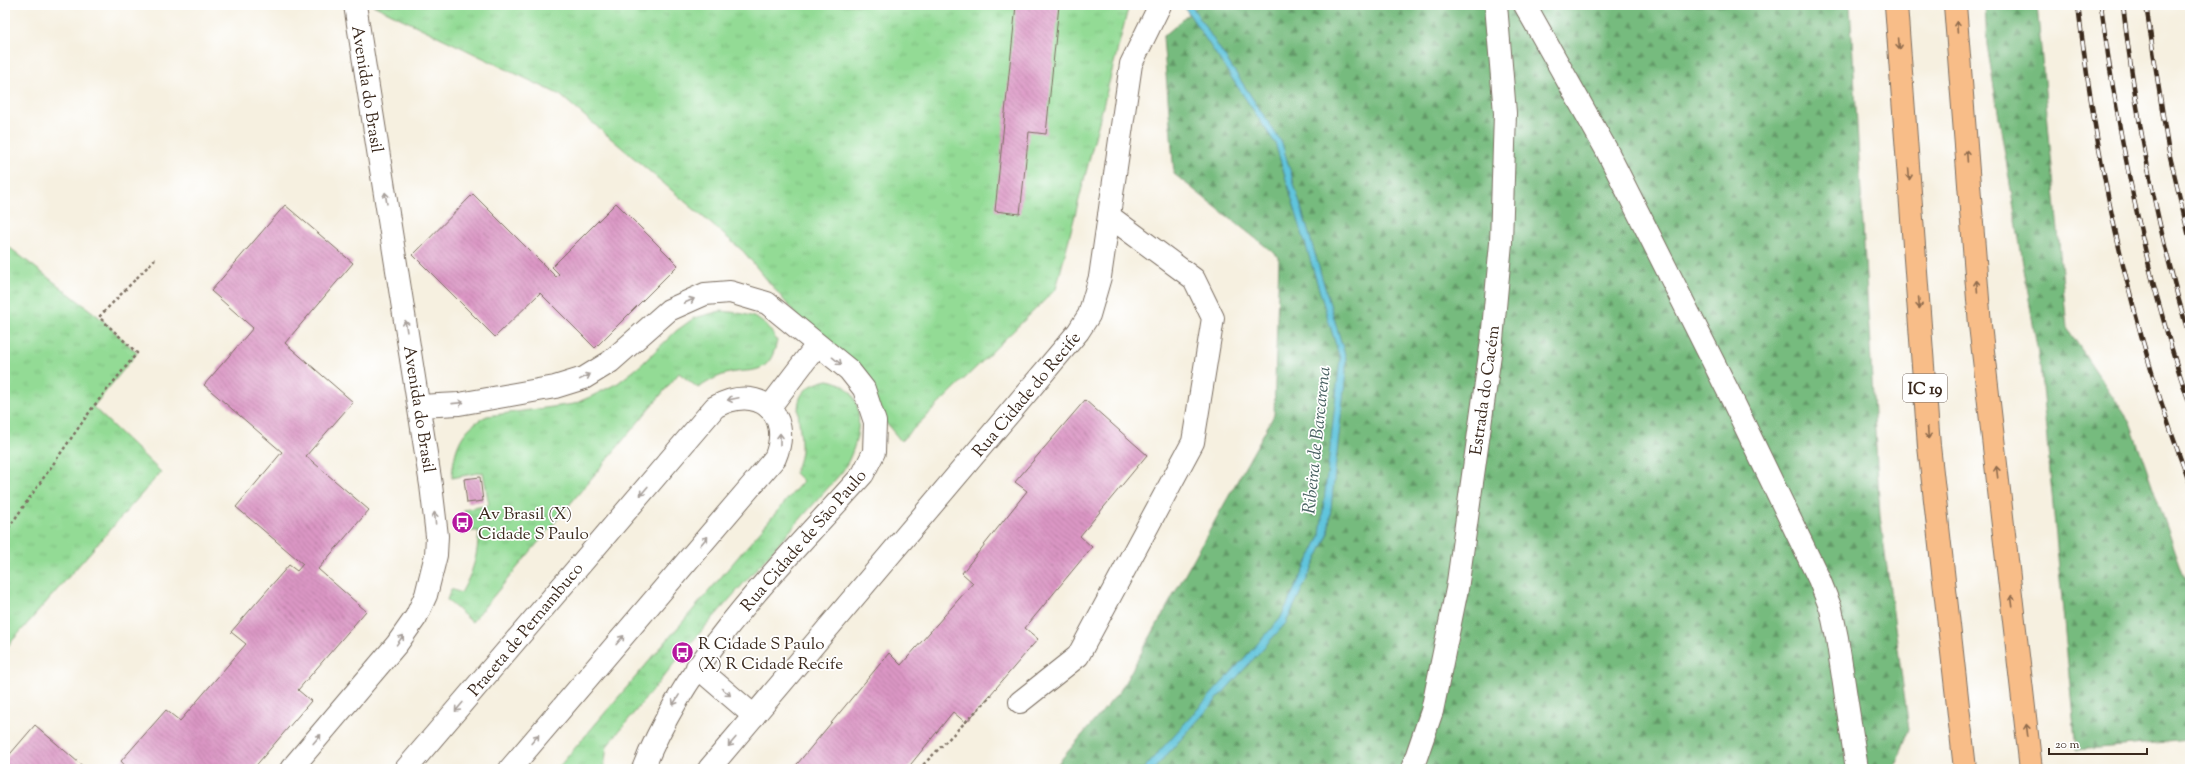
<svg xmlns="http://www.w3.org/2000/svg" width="2195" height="774" viewBox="0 0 2195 774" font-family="'Sorts Mill Goudy',serif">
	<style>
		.grass { fill: url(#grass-tufts); stroke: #67825a }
		.forest { fill: url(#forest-firs); stroke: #58724e }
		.water { fill: #60c5dd; stroke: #4e787e }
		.building { fill: url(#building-back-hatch) }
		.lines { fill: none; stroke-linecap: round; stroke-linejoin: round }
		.minor-casing { stroke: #7c6f62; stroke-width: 24 }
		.highway-casing { stroke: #7c6f62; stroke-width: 24 }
		.path { stroke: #7c6f62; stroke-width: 2.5; stroke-dasharray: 3 3; stroke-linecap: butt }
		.minor { stroke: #fff; stroke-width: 22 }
		.highway { stroke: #f8bd88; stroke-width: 22 }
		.rail-casing { stroke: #3b2a1e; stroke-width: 4.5 }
		.rail { stroke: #fff; stroke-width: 3; stroke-dasharray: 9; stroke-linecap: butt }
		.oneway { stroke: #906c4e }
		.oneway2 { stroke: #a79f9a }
		.labels { text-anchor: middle; stroke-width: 3.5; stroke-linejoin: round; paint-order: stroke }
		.shield { fill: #fff; stroke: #766a62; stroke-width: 1 }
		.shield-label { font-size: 16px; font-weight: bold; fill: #3b2a1e }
		.street-label { font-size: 17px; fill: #3b2a1e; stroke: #fff }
		.poi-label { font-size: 17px; fill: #3b2a1e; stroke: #fff; text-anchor: start }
		.water-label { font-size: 18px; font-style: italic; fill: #486061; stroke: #fff }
	</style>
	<defs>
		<pattern id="grass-tufts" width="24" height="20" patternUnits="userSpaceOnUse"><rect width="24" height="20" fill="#93db95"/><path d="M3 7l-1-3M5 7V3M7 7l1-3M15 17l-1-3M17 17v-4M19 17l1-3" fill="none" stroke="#80bc80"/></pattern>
		<pattern id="forest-firs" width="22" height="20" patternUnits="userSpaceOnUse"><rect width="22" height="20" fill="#76bb7e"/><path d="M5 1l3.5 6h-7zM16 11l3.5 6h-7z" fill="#629867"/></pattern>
		<pattern id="building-back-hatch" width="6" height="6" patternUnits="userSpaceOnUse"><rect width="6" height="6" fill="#db96c5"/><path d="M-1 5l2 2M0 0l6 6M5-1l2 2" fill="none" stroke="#b37b9f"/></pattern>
	</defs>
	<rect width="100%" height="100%" fill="#fff"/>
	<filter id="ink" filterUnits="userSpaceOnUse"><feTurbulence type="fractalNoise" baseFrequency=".025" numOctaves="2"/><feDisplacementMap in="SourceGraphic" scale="8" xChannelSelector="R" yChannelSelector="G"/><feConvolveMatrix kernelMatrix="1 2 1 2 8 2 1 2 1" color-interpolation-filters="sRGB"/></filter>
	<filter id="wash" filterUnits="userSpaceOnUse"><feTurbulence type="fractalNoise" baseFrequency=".012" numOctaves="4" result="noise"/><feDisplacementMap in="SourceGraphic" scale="16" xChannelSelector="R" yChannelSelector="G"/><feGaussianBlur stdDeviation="0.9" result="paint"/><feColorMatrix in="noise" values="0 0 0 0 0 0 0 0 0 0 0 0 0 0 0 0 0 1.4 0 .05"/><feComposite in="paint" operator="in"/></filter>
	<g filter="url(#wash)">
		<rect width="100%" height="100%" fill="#f6f0e0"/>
		<g class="grass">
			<polygon points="373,5 1129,5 1056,289 901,441 743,251 560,95"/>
			<polygon points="5,244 99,317 137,353 93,407 161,472 5,649"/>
			<path d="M721,311C749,314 763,315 777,341C768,382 747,365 720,376C712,379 705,384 698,388L679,373L472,622L447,600L451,589L461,593C474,570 477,557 479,531H468L464,510L489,505L483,472L452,478C454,449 460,429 487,416L574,404L592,396L618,383L641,365L676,331L694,318Z"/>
			<path d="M828,380C872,387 861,444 842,472L690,644L607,746L604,769H557L803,481L795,473C797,466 801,457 801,449C802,415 784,390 828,380Z"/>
		</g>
		<g class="forest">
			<polygon points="1199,5 1850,5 1880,516 1909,730 1894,769 1053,769 1120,691 1274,415 1279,257 1174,174 1163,37"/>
			<polygon points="1985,5 2037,5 2067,328 2130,422 2190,593 2190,740 2076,750 2040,366 1987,45"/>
		</g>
		<polygon class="water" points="1183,5 1191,5 1282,143 1346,358 1346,373 1328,535 1286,623 1154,769 1143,769 1280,619 1320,536 1340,359 1275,143"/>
		<g id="blocks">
			<g class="building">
				<polygon points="1016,5 1059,5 1046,134 1029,132 1020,214 995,211"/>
				<polygon points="473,194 556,277 559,274 552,267 616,203 678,265 595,348 540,293 495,337 413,255"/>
				<polygon points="285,205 353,263 285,343 353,402 306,456 369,510 318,569 366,611 298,690 311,701 253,769 128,769 121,761 166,710 180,721 246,644 231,632 289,565 297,571 303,564 236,507 282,452 204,385 253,328 211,291"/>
				<polygon points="1085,400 1147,455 1080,536 1092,547 1025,628 1038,639 966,723 953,712 907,769 793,769 889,653 901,665 973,583 962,573 1027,491 1015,482"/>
				<polygon points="480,477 483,501 467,503 464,479"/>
				<polygon points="35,725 86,769 5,769 5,760"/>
			</g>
		</g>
	</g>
	<g filter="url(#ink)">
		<use href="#blocks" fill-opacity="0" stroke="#7c6f62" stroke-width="1"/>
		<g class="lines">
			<defs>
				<g id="minor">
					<polyline points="1525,5 1606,149 1729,393 1819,579 1831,609 1837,638 1857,769"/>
					<path d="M419,406L459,404L555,387L584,378L610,362L669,310L705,294L730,292L767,303L849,370L864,389L875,422L874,452L863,474C782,565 688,654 643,769"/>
					<polyline points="769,408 817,345"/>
					<polyline points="697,667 754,716"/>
					<polyline points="1020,702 1078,656 1193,442 1213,318 1194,279 1109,216"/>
					<polyline points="291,769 397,644 416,617 426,595 436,555 437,536 431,485 355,5"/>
					<path d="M406,769L715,407C757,383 794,413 775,458L510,769"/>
					<polyline points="709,769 1078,332 1089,315 1100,277 1131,64 1160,5"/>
					<polyline points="1412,769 1432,711 1457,589 1492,340 1501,243 1505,113 1496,5"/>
				</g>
				<g id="highway">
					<polyline points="1896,5 1929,446 1965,769"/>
					<polyline points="1955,5 1980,325 2031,769"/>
				</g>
			</defs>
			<use href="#minor" class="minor-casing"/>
			<use href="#highway" class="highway-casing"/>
			<g class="path">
				<polyline points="5,533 93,407 137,353 99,317 155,259"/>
				<polyline points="919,769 992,695"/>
			</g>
			<use href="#minor" class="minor"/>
			<use href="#highway" class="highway"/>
			<defs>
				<g id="rail">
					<path d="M2078,5C2097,168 2131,330 2190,484"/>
					<path d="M2101,5C2113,99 2130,190 2153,282C2164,323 2175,364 2190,404"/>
					<path d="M2123,5C2136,118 2157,230 2190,339"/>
					<polyline points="2146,5 2168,148 2190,241"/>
				</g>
			</defs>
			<use href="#rail" class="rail-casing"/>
			<use href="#rail" class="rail"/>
		</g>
		<defs><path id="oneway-shaft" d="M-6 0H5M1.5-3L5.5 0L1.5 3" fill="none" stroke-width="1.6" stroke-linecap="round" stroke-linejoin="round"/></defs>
		<g class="oneway">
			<use href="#oneway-shaft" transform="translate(1957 27) rotate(-94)"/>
			<use href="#oneway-shaft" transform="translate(1899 44) rotate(86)"/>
			<use href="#oneway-shaft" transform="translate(1967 156) rotate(-94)"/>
			<use href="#oneway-shaft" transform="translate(1909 174) rotate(86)"/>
			<use href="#oneway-shaft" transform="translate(1977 286) rotate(-94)"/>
			<use href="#oneway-shaft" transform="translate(1919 303) rotate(86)"/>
			<use href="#oneway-shaft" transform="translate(1928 433) rotate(86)"/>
			<use href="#oneway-shaft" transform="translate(1997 472) rotate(-97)"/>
			<use href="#oneway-shaft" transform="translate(2012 601) rotate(-97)"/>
			<use href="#oneway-shaft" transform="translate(2027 730) rotate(-97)"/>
		</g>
		<g class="oneway2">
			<use href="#oneway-shaft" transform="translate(386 198) rotate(-99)"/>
			<use href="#oneway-shaft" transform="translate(689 301) rotate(-24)"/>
			<use href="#oneway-shaft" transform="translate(406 326) rotate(-99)"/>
			<use href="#oneway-shaft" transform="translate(837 361) rotate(39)"/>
			<use href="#oneway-shaft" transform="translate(585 377) rotate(-26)"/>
			<use href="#oneway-shaft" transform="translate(733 399) rotate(168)"/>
			<use href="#oneway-shaft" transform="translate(458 403) rotate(-6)"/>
			<use href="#oneway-shaft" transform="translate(780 439) rotate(-90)"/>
			<use href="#oneway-shaft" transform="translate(644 491) rotate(130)"/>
			<use href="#oneway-shaft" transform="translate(435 518) rotate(-96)"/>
			<use href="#oneway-shaft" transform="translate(704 541) rotate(-50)"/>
			<use href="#oneway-shaft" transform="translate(400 640) rotate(-54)"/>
			<use href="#oneway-shaft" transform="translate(620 640) rotate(-50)"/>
			<use href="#oneway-shaft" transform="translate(726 692) rotate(40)"/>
			<use href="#oneway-shaft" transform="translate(676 700) rotate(122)"/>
			<use href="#oneway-shaft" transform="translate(459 707) rotate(130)"/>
			<use href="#oneway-shaft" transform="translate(317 739) rotate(-50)"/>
			<use href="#oneway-shaft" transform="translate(535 739) rotate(-50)"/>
			<use href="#oneway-shaft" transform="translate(732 742) rotate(130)"/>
		</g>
	</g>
	<defs>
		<symbol id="bus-disc" viewBox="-11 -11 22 22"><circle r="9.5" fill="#b5179e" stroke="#fff"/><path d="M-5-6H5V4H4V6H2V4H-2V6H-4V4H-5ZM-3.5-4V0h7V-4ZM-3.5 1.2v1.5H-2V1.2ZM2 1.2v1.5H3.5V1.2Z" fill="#fff"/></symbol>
	</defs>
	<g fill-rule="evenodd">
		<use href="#bus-disc" x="450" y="510" width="25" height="25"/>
		<use href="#bus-disc" x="670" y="640" width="25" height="25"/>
	</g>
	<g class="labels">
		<rect class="shield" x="1903" y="374" width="44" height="28" rx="3"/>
		<g class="shield-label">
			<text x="1925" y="394">IC 19</text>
		</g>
		<g class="street-label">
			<text transform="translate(368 89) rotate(81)" y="6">Avenida do Brasil</text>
			<text transform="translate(1484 390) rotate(-82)" y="6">Estrada do Cacém</text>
			<text transform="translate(1026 394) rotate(-50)" y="6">Rua Cidade do Recife</text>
			<text transform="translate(420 409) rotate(81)" y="6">Avenida do Brasil</text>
			<text transform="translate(803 540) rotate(-49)" y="6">Rua Cidade de São Paulo</text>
			<text transform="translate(525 629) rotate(-50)" y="6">Praceta de Pernambuco</text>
		</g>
		<g class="poi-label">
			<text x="478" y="519">Av Brasil (X)<tspan x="478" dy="20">Cidade S Paulo</tspan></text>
			<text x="698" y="649">R Cidade S Paulo<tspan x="698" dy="20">(X) R Cidade Recife</tspan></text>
		</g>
		<g class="water-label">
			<text transform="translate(1316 440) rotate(-84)" y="6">Ribeira de Barcarena</text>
		</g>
	</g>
	<rect width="2195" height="774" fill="none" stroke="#fff" stroke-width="20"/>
	<path d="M2049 748v6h98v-6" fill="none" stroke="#3b2a1e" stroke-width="2"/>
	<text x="2055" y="748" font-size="12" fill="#3b2a1e" stroke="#ffffff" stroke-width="3" paint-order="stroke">20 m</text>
</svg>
